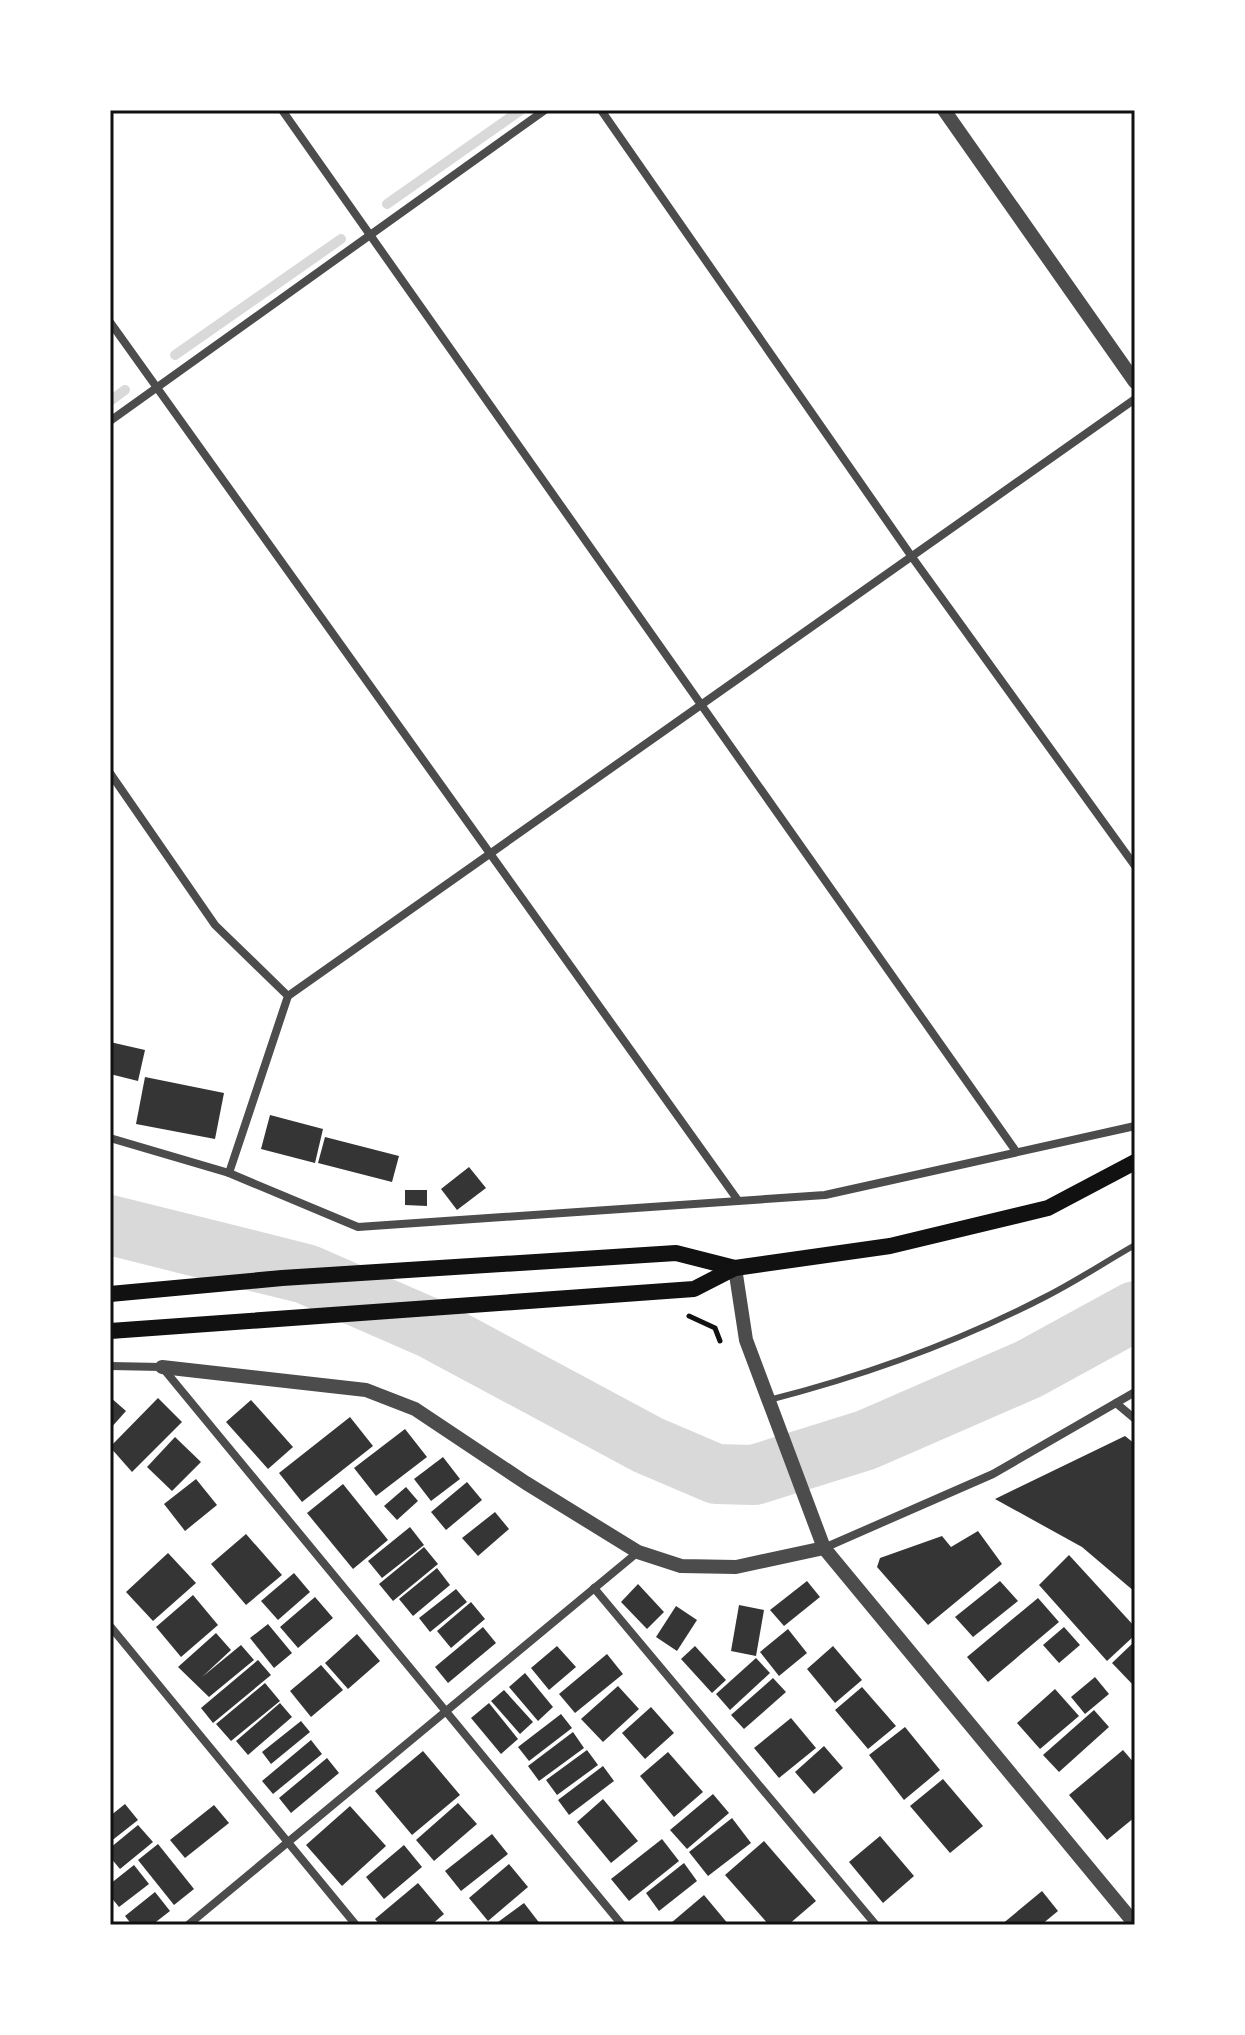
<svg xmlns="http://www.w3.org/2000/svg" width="1245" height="2035" viewBox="0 0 1245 2035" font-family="Lato,sans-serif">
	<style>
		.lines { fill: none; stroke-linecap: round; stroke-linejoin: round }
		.stream { stroke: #d9d9d9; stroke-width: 10 }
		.river { stroke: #d9d9d9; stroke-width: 60 }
		.building { fill: #353535 }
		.path { stroke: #111; stroke-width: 5 }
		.service { stroke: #4c4c4c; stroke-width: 6 }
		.minor { stroke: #4c4c4c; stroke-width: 8 }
		.tertiary { stroke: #4c4c4c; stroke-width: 14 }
		.secondary { stroke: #111; stroke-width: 16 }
		.neatline { fill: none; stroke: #111; stroke-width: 3 }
	</style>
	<rect width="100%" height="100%" fill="#fff"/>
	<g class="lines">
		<g class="stream">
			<polyline points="387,204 521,110"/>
			<polyline points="175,355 341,239"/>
			<polyline points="110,401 125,390"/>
		</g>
		<polyline class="river" points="110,1225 306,1274 432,1329 648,1445 716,1474 754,1475 866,1440 1029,1369 1135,1311"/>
	</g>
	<g class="building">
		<polygon points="110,1042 145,1050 138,1081 110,1074"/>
		<polygon points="145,1077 224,1093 215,1139 136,1124"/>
		<polygon points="270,1115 323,1129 315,1163 261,1149"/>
		<polygon points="325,1137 399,1156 392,1182 318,1163"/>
		<polygon points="469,1167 486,1188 457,1210 441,1189"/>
		<polygon points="405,1190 427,1190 427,1206 405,1205"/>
		<polygon points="110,1397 126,1411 110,1429"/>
		<polygon points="158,1398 182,1422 132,1472 110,1447"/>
		<polygon points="251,1400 293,1447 268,1469 226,1422"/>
		<polygon points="350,1417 373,1446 302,1502 279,1473"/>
		<polygon points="405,1429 427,1457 376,1496 354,1468"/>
		<polygon points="1125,1436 1135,1444 1135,1592 1082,1547 995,1499"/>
		<polygon points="175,1437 201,1462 172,1491 147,1467"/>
		<polygon points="443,1457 460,1479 431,1501 414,1479"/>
		<polygon points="196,1479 217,1505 185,1531 164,1504"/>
		<polygon points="467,1482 482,1500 446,1530 431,1512"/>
		<polygon points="343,1484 388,1540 353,1569 307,1513"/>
		<polygon points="406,1487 418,1501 397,1520 384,1506"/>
		<polygon points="495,1512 509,1529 478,1556 462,1538"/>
		<polygon points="410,1527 424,1545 382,1578 368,1561"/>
		<polygon points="978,1531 1002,1564 928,1625 877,1567 880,1558 942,1536 951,1547"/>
		<polygon points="246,1534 282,1575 246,1605 211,1564"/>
		<polygon points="424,1547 438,1564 393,1601 379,1584"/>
		<polygon points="168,1553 196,1583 153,1621 126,1592"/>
		<polygon points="1069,1555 1135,1627 1135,1635 1107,1661 1039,1585"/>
		<polygon points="437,1568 450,1585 413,1616 399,1599"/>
		<polygon points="294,1573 310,1592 278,1620 261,1601"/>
		<polygon points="807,1581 820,1597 784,1626 770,1610"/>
		<polygon points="1000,1581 1018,1601 973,1637 955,1617"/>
		<polygon points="638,1584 664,1612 647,1629 621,1602"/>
		<polygon points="456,1589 467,1602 430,1632 419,1618"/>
		<polygon points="193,1595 218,1625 181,1657 156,1627"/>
		<polygon points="315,1597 333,1618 298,1648 280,1627"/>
		<polygon points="1038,1598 1059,1622 988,1682 967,1657"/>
		<polygon points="471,1602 485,1619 451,1648 437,1631"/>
		<polygon points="739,1605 764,1610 756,1656 731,1651"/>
		<polygon points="676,1606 697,1620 677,1651 656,1637"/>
		<polygon points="268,1624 292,1653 274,1668 250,1638"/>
		<polygon points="483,1627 496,1643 448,1683 435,1667"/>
		<polygon points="1064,1627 1080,1645 1059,1663 1043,1645"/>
		<polygon points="788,1629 807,1653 779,1676 760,1652"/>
		<polygon points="216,1633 231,1650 202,1677 241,1645 254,1660 209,1697 178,1667"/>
		<polygon points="357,1634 380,1661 348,1689 325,1663"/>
		<polygon points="1135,1641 1135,1687 1112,1663"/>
		<polygon points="557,1646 576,1667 549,1690 531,1668"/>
		<polygon points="695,1646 726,1680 712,1693 681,1659"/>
		<polygon points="833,1646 862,1680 835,1703 807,1669"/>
		<polygon points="607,1654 623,1674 575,1713 559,1694"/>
		<polygon points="756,1658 770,1673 730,1710 716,1694"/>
		<polygon points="258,1660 271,1675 213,1723 201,1708"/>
		<polygon points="321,1665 343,1690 311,1717 290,1691"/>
		<polygon points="525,1673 553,1707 538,1721 509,1687"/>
		<polygon points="1095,1677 1109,1694 1085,1714 1071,1697"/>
		<polygon points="773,1678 786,1692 744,1729 731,1715"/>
		<polygon points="265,1683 280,1701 231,1741 216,1724"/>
		<polygon points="618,1686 639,1709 603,1742 581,1719"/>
		<polygon points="862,1687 896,1726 868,1749 835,1710"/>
		<polygon points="1055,1689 1079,1716 1040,1749 1017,1723"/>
		<polygon points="504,1690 533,1722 520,1734 491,1701"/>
		<polygon points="280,1703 292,1717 248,1755 236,1741"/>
		<polygon points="489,1703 518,1739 501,1754 471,1718"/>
		<polygon points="651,1707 674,1733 645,1759 622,1733"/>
		<polygon points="1094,1710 1109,1727 1059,1772 1043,1755"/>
		<polygon points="561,1714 572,1728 529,1761 518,1747"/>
		<polygon points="791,1718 816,1748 779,1778 754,1748"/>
		<polygon points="301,1721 310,1732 271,1764 262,1752"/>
		<polygon points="905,1727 940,1770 904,1800 869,1755"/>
		<polygon points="573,1732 584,1748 539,1781 528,1766"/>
		<polygon points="311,1740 322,1754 273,1794 262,1781"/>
		<polygon points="824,1746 843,1768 814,1794 795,1772"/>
		<polygon points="587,1750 598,1765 557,1795 546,1780"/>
		<polygon points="1123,1750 1135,1764 1135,1817 1107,1840 1069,1795"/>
		<polygon points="423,1751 460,1795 412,1835 375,1791"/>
		<polygon points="668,1752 703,1792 674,1817 640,1776"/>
		<polygon points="327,1758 339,1773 291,1813 279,1798"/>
		<polygon points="603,1766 614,1781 569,1815 558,1800"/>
		<polygon points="943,1779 983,1826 950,1853 910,1806"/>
		<polygon points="713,1794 729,1813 687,1849 670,1830"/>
		<polygon points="603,1799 638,1841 611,1863 577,1822"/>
		<polygon points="458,1803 477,1824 434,1861 416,1840"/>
		<polygon points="125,1804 138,1820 110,1842 110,1816"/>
		<polygon points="214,1805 229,1823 185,1858 170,1840"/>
		<polygon points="350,1806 386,1846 342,1886 306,1845"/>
		<polygon points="732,1818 751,1843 708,1876 689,1852"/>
		<polygon points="138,1825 153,1842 120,1869 110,1857 110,1848"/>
		<polygon points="492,1834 508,1854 461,1891 445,1871"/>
		<polygon points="880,1836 914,1876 883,1903 849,1862"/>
		<polygon points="662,1839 679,1861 629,1901 611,1879"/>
		<polygon points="764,1841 816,1901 788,1925 769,1925 725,1875"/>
		<polygon points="158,1844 194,1889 174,1905 138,1860"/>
		<polygon points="404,1845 422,1867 384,1899 366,1877"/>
		<polygon points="684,1863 697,1881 659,1911 646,1893"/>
		<polygon points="509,1864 528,1887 488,1921 469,1898"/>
		<polygon points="134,1865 149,1884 119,1907 110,1896 110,1884"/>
		<polygon points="418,1883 444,1914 431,1925 380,1925 375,1919"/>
		<polygon points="1042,1891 1058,1911 1041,1925 1001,1925"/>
		<polygon points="155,1892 170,1911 152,1925 132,1925 125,1916"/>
		<polygon points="704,1895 729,1925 672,1925 671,1923"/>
		<polygon points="524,1903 541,1925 494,1925"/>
	</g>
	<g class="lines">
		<polyline class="path" points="689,1316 715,1328 720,1341"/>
		<path class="service" d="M769,1400C863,1376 958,1342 1045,1297C1075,1282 1105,1262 1135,1245"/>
		<g class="minor">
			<polyline points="282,110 1015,1150"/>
			<polyline points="601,110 912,557 1135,866"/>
			<polyline points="110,322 737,1199"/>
			<polyline points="110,421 545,110"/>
			<polyline points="110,773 215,925 288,996 229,1173"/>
			<polyline points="288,996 1135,399"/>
			<polyline points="110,1138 229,1173 358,1227 825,1195 1135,1126"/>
			<polyline points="110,1366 162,1367 622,1925"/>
			<polyline points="1116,1403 1135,1419"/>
			<polyline points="824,1548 993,1474 1135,1392"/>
			<polyline points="594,1588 876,1925"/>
			<polyline points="110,1626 356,1925"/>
			<polyline points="188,1925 638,1552"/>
		</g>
		<g class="tertiary">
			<polyline points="944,110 1135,382"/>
			<polyline points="735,1268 746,1340 824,1548 1135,1924"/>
			<polyline points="162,1367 366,1390 415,1409 526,1483 638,1552 681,1566 736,1567 824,1548"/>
		</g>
		<g class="secondary">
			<polyline points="110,1294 282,1278 676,1253 735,1268"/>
			<polyline points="110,1331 694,1289 735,1268 890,1246 1048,1208 1135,1162"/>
		</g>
	</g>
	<rect width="1245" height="2035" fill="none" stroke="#ffffff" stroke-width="224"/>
	<rect x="112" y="112" width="1021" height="1811" class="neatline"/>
</svg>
